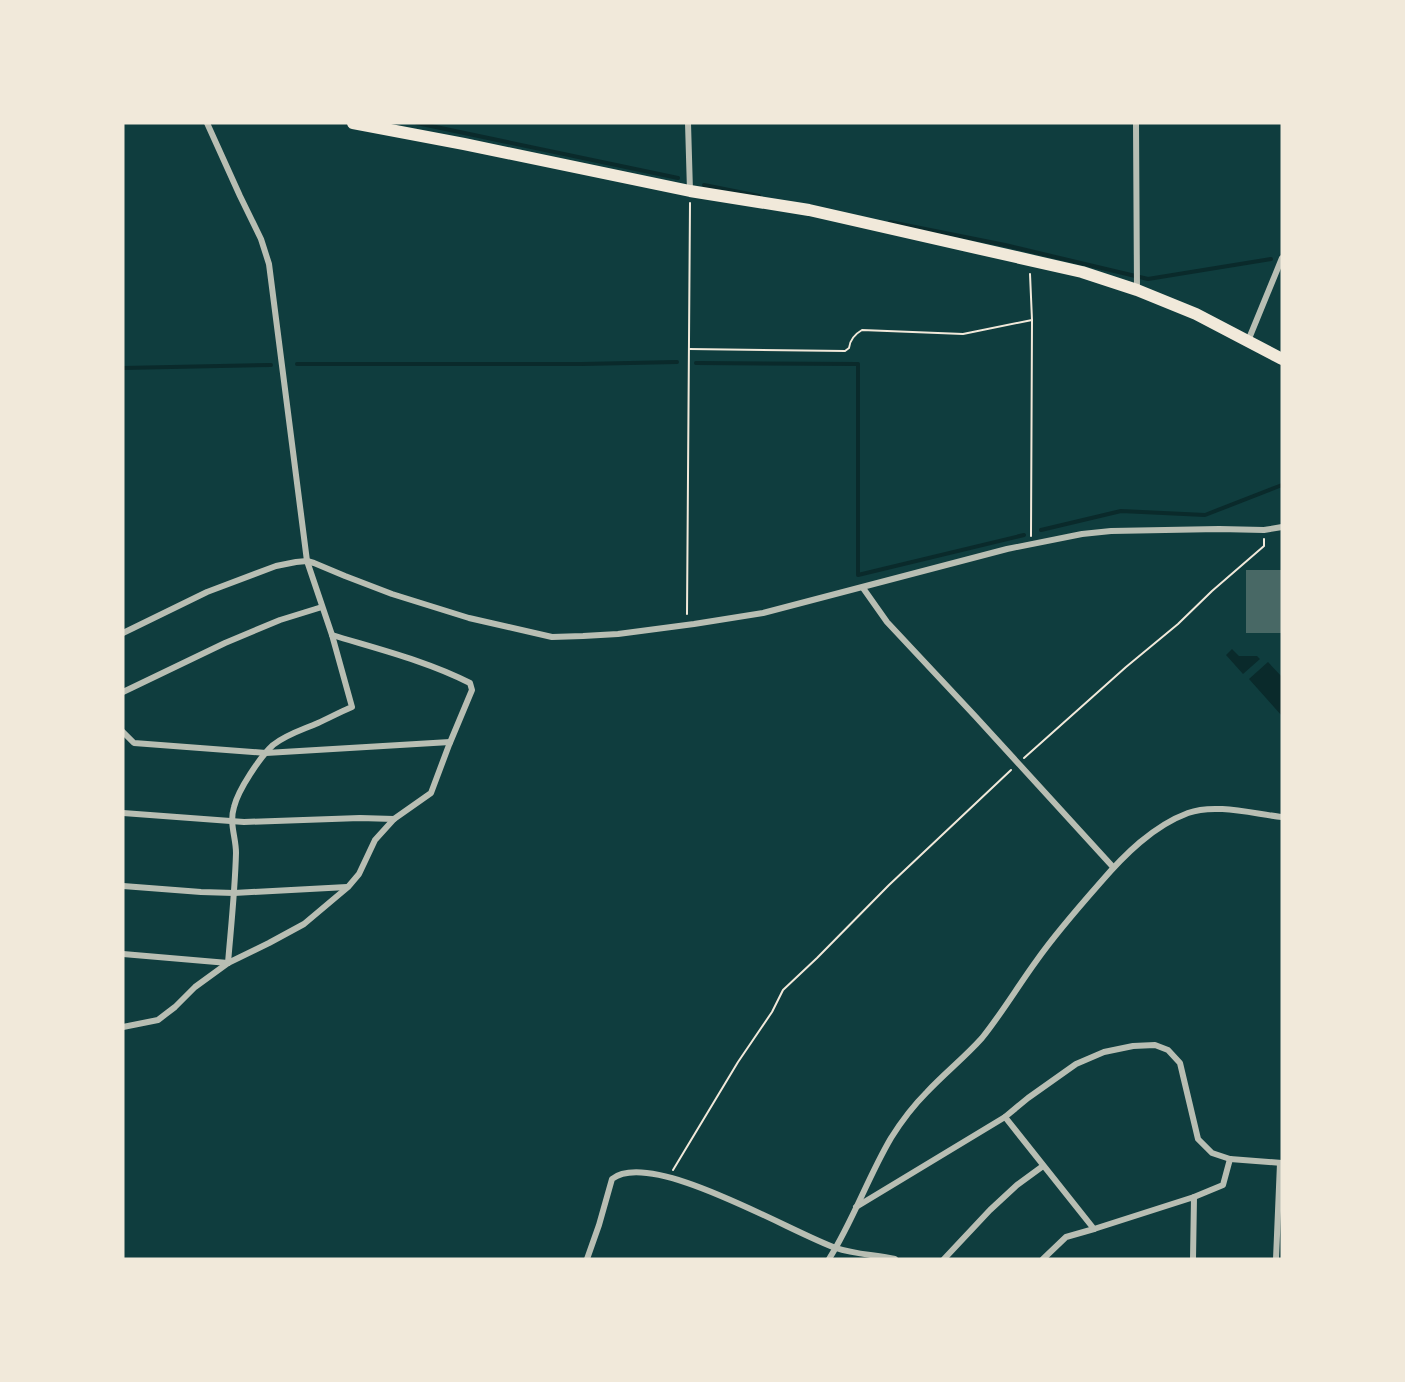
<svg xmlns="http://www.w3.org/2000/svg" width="1405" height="1382" viewBox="0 0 1405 1382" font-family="Karla,sans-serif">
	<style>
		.water { fill: #0a2a2b }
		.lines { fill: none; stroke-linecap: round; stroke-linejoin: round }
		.stream { stroke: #0a2a2b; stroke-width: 4 }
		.building { fill: #486865 }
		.path { stroke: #f1e9da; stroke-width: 2 }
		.minor { stroke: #b8beb3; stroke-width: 6 }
		.secondary { stroke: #f1e9da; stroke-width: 12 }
	</style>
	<rect width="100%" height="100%" fill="#0f3d3e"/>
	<g class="water">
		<polygon points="1232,649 1239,656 1257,656 1260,659 1243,674 1226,655"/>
		<polygon points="1268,662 1282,677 1282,716 1249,679"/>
	</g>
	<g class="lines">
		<g class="stream">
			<polyline points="417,123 678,178"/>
			<polyline points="704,185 759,196"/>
			<polyline points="890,222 1005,245 1148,279 1271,259"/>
			<polyline points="696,363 858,364 858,575 1024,535"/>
			<polyline points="297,364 582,364 677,362"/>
			<polyline points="123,368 271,365"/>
			<polyline points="1041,530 1121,511 1205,515 1282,485"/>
		</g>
	</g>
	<rect class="building" x="1246" y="570" width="36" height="63"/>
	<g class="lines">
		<g class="path">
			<polyline points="1030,274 1032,320 1031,536"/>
			<path d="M689,349L845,351L849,348C850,339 855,334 862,330L963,334L1032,320"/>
			<polyline points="687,614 690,203"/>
			<polyline points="1024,758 1126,667 1178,624 1212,591 1264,546 1264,539"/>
			<polyline points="673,1170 738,1062 772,1012 783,990 817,958 889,885 1011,770"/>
		</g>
		<g class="minor">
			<path d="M207,123L240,196L261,239L269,264L307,561L332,635L352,707C340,712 329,718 318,723C302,730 287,734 273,745C260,757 238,790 234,807C229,824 236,837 236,853C235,890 231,927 228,963"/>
			<polyline points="688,123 690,191"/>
			<polyline points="1136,123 1137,290"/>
			<polyline points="1248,341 1282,258"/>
			<polyline points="863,588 887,622 975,716 1113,867"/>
			<polyline points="123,633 207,592 276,566 296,562 307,561 314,563 345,576 392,594 469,618 552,637 583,636 618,634 694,624 763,613 1007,549 1082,534 1111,531 1219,529 1264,530 1282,527"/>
			<polyline points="123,692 225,643 280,620 322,607"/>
			<polyline points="123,732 134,743 266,753 450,742"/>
			<polyline points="123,813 244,822 360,818 394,819"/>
			<polyline points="123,886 201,892 234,893 347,887"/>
			<polyline points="123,954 228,963"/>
			<path d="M123,1027L158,1020L175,1007L195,987L228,963L269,943L304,924L348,887L359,874L375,840L394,819L431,793L449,745L472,690L470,683C427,661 378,649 332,635"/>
			<polyline points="1005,1117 1094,1229 1194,1197 1193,1259"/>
			<polyline points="1194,1197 1223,1185 1230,1159"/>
			<polyline points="856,1207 1005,1117 1028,1098 1076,1064 1104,1052 1133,1046 1155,1045 1168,1050 1180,1063 1198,1139 1212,1153 1230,1159 1282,1163"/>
			<path d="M587,1259L599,1225L612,1179C651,1148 792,1233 836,1248C853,1254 876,1255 895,1259"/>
			<path d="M829,1259C853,1221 868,1177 891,1138C901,1122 914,1105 927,1092C945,1073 965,1057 982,1038C1002,1013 1018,986 1037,960C1056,933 1078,908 1100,883C1124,855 1153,826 1188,813C1215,803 1254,814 1282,817"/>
			<polyline points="944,1259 990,1210 1017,1185 1043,1166"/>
			<polyline points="1043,1259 1066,1237 1094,1229"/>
			<polyline points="1276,1259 1280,1163"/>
		</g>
		<polyline class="secondary" points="353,123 464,144 690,191 809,210 1082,272 1137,290 1196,314 1282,359"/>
	</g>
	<rect width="1405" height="1382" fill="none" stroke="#f1e9da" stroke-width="249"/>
</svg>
